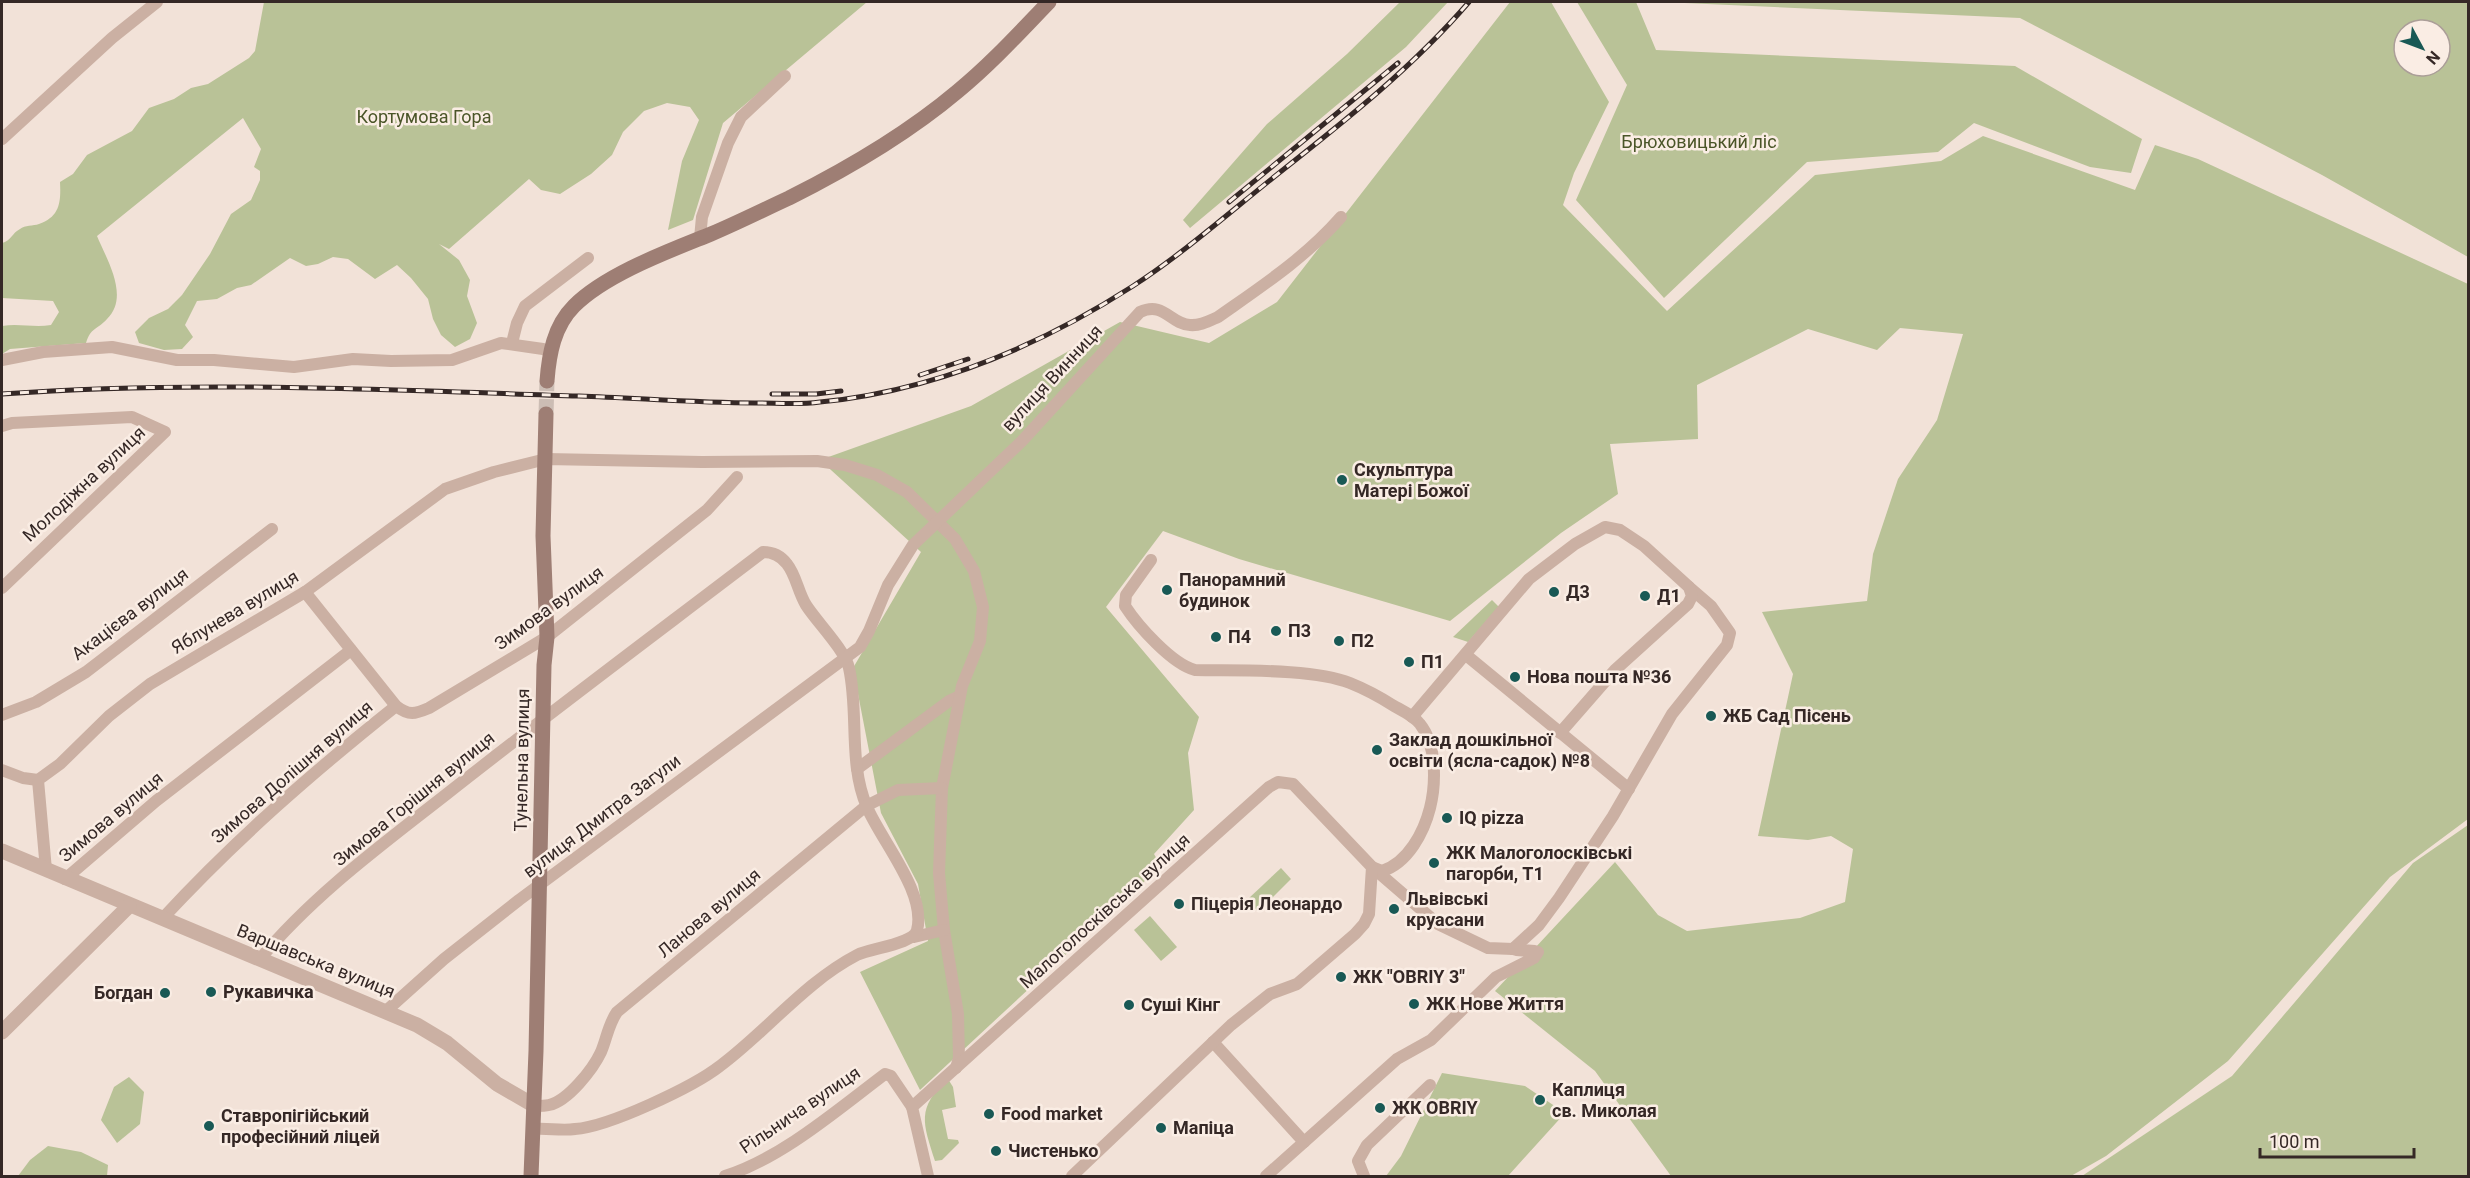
<svg xmlns="http://www.w3.org/2000/svg" width="2470" height="1178" viewBox="0 0 2470 1178" font-family="Roboto,sans-serif">
	<style>
		.green { fill: #b9c297; fill-rule: evenodd }
		.lines { fill: none; stroke-linecap: round; stroke-linejoin: round }
		.secondary-tunnel { stroke: #ccbdb4; stroke-width: 15; stroke-dasharray: 15 8; stroke-linecap: butt }
		.minor { stroke: #cbb0a3; stroke-width: 12 }
		.tertiary { stroke: #cbb0a3; stroke-width: 15 }
		.secondary { stroke: #9e7e74; stroke-width: 15 }
		.rail-casing { stroke: #352826; stroke-width: 5 }
		.rail { stroke: #faede4; stroke-width: 3; stroke-dasharray: 9; stroke-linecap: butt }
		.poi-dot { fill: #195955; stroke: #faede4; stroke-width: 2 }
		.labels { text-anchor: middle; stroke-width: 5; stroke-linejoin: round; paint-order: stroke }
		.park-label { font-size: 18px; fill: #4a5528; stroke: #faede4 }
		.street-label { font-size: 18px; fill: #352826; stroke: #faede4 }
		.poi-label { font-size: 18px; font-weight: bold; fill: #352826; stroke: #faede4; text-anchor: start }
	</style>
	<rect width="100%" height="100%" fill="#f2e2d8"/>
	<g class="green">
		<path d="M264,2H867L723,123L693,220L668,230L682,161L699,120L690,107L667,103L644,111L623,132L612,155L591,174L560,194L541,190L529,179L449,249L439,244L459,260L470,280L467,296L477,323L470,339L455,347L441,335L433,319L428,299L411,278L397,265L375,279L348,259L333,257L318,264L306,266L290,258L251,285L237,288L217,299L197,301L185,325L193,337L182,349L164,350L139,343L135,332L149,318L168,309L182,295L210,254L231,214L251,200L260,180V171L254,167L261,149L243,118L97,236C107,260 130,297 107,319C97,330 91,327 86,343L10,349L2,354V326C19,323 34,328 51,325L59,312L53,301L2,298V243C11,241 12,233 20,229C25,225 33,226 39,224C60,217 61,202 60,182L73,174L87,155L132,131L149,108L174,99L191,88L208,84L249,58L255,51Z"/>
		<polygon points="1400,2 1448,2 1406,47 1190,228 1183,220 1267,124 1347,54"/>
		<polygon points="1510,2 1551,2 1609,102 1574,173 1563,205 1667,311 1815,175 1941,161 1983,136 2135,190 2155,145 2198,159 2468,284 2468,819 2390,877 2228,1061 2106,1156 2071,1176 1671,1176 1595,1071 1495,991 1615,862 1658,915 1687,931 1800,918 1845,902 1853,849 1831,836 1808,840 1758,836 1793,674 1762,612 1867,601 1873,554 1898,479 1937,420 1963,334 1900,328 1877,350 1808,329 1697,385 1698,439 1610,444 1618,494 1561,533 1450,621 1239,559 1163,531 1106,607 1199,717 1188,753 1194,810 1154,854 1161,866 920,1090 860,972 928,941 918,884 881,813 853,668 921,552 820,460 971,406 1120,322 1209,343 1277,302"/>
		<polygon points="1577,2 1636,2 1656,50 2015,66 2142,139 2131,173 2090,167 1974,123 1938,152 1807,162 1664,298 1576,200 1627,85"/>
		<path d="M1662,2H2468V257L2322,175L2020,18ZM2404,30H2440V66H2404Z"/>
		<polygon points="1492,600 1499,607 1468,642 1453,637"/>
		<polygon points="2468,825 2468,1176 2082,1176 2232,1076 2413,863"/>
		<polygon points="1281,868 1291,879 1258,912 1248,899"/>
		<polygon points="1150,916 1177,947 1161,961 1134,930"/>
		<polygon points="1442,1073 1525,1086 1565,1113 1508,1176 1386,1176 1401,1156"/>
		<polygon points="129,1077 144,1092 140,1124 117,1143 101,1120 114,1087"/>
		<path d="M948,1079L953,1087L956,1107L942,1110L948,1139L958,1140L959,1143L942,1160L935,1161C923,1123 916,1108 948,1079Z"/>
		<polygon points="48,1146 81,1152 108,1165 107,1176 18,1176 30,1160"/>
	</g>
	<g class="lines">
		<polyline class="secondary-tunnel" points="546,414 547,381"/>
		<g class="minor">
			<polyline points="2,139 112,38 157,2"/>
			<polyline points="700,238 702,217 728,143 741,117 785,76"/>
			<polyline points="512,343 517,323 525,306 588,258"/>
			<polyline points="2,360 43,352 112,347 177,360 214,360 294,367 353,359 391,361 452,360 501,343 543,349 549,352"/>
			<polyline points="2,426 12,423 132,417 165,432 2,588"/>
			<path d="M1151,560L1126,595L1125,606C1138,626 1172,664 1195,670C1237,671 1313,668 1350,683C1365,689 1380,697 1394,706C1403,711 1414,716 1420,724C1437,745 1436,784 1430,808C1424,832 1408,863 1382,871L1372,867L1438,924L1488,948L1513,949L1539,925L1559,898L1613,816L1672,714L1727,645L1730,633L1711,606L1689,587"/>
			<path d="M305,592L396,706C409,716 415,714 429,708L547,637L707,510L737,477"/>
			<polyline points="1466,655 1629,789"/>
			<polyline points="2,715 36,702 86,672 272,529"/>
			<polyline points="1412,717 1529,579 1575,544 1605,527 1620,530 1644,546 1689,587 1692,596 1688,604 1615,670 1560,733"/>
			<polyline points="857,769 949,701 960,696"/>
			<polyline points="2,770 23,778 38,780"/>
			<polyline points="46,870 38,780 60,764 109,716 150,684 305,592 445,489 494,472 546,459 702,462 817,461 845,465 877,475 907,492 955,539 974,571 983,607 980,641 962,686 942,788 939,873 944,930 958,1014 959,1058 956,1068"/>
			<polyline points="65,879 156,801 351,650"/>
			<path d="M162,919C236,839 312,773 396,706"/>
			<polyline points="914,937 944,930"/>
			<path d="M260,959C313,895 383,844 448,793C552,711 658,632 763,552C773,552 781,556 787,564C796,575 798,592 806,605C816,621 845,650 849,668C859,713 848,763 867,807C880,839 927,893 917,930C914,944 871,948 857,955C805,982 766,1032 720,1066C693,1087 608,1127 575,1129C562,1131 548,1128 534,1129"/>
			<path d="M386,1011L444,959L519,900L860,647L869,631L888,585L913,545L1022,441L1140,312C1164,301 1170,324 1190,325C1200,326 1209,321 1218,317C1262,286 1305,258 1341,217"/>
			<polyline points="1213,1042 1304,1142"/>
			<path d="M535,1106C539,1106 545,1106 549,1105C568,1101 593,1069 601,1052C607,1038 608,1025 617,1012L866,806L898,790L942,788"/>
			<path d="M725,1176C782,1158 837,1110 885,1074L891,1076L912,1107"/>
			<polyline points="928,1176 912,1107 1269,787 1278,782 1293,784 1372,867 1369,914 1364,924 1355,934 1297,984 1270,994 1231,1025 1072,1176"/>
			<path d="M1266,1176L1397,1059L1431,1040L1496,977L1534,958L1538,952C1529,948 1522,953 1513,949"/>
			<polyline points="1364,1176 1358,1161 1367,1145 1430,1085"/>
		</g>
		<g class="tertiary">
			<polyline points="2,851 417,1025 447,1043 497,1084 535,1106"/>
			<polyline points="2,1032 129,906"/>
		</g>
		<g class="secondary">
			<path d="M547,381C549,354 554,326 574,306C606,274 669,251 711,234C737,223 763,210 789,198C849,168 907,134 958,91C991,64 1020,32 1049,2"/>
			<polyline points="531,1176 536,1051 544,665 547,637 543,536 546,414"/>
		</g>
		<defs>
			<g id="rail">
				<polyline points="1229,202 1398,63"/>
				<polyline points="920,375 968,359"/>
				<path d="M2,394C194,380 387,390 579,396C638,398 696,403 755,403C777,403 799,405 820,402C932,391 1038,347 1133,286C1184,253 1231,211 1279,173C1346,120 1413,67 1469,2"/>
				<polyline points="772,394 816,394 841,391"/>
			</g>
		</defs>
		<use href="#rail" class="rail-casing"/>
		<use href="#rail" class="rail"/>
	</g>
	<g class="poi-dot">
		<circle cx="1342" cy="480" r="6"/>
		<circle cx="1167" cy="590" r="6"/>
		<circle cx="1554" cy="592" r="6"/>
		<circle cx="1645" cy="596" r="6"/>
		<circle cx="1276" cy="631" r="6"/>
		<circle cx="1216" cy="637" r="6"/>
		<circle cx="1339" cy="641" r="6"/>
		<circle cx="1409" cy="662" r="6"/>
		<circle cx="1515" cy="677" r="6"/>
		<circle cx="1711" cy="716" r="6"/>
		<circle cx="1377" cy="750" r="6"/>
		<circle cx="1447" cy="818" r="6"/>
		<circle cx="1434" cy="863" r="6"/>
		<circle cx="1179" cy="904" r="6"/>
		<circle cx="1394" cy="909" r="6"/>
		<circle cx="1341" cy="977" r="6"/>
		<circle cx="211" cy="992" r="6"/>
		<circle cx="165" cy="993" r="6"/>
		<circle cx="1414" cy="1004" r="6"/>
		<circle cx="1129" cy="1005" r="6"/>
		<circle cx="1540" cy="1100" r="6"/>
		<circle cx="1380" cy="1108" r="6"/>
		<circle cx="989" cy="1114" r="6"/>
		<circle cx="209" cy="1126" r="6"/>
		<circle cx="1161" cy="1128" r="6"/>
		<circle cx="996" cy="1151" r="6"/>
	</g>
	<g class="labels">
		<g class="park-label">
			<text x="424" y="123">Кортумова Гора</text>
			<text x="1699" y="148">Брюховицький ліс</text>
		</g>
		<g class="street-label">
			<text transform="translate(1052 378) rotate(-47)" y="6">вулиця Винниця</text>
			<text transform="translate(84 484) rotate(-43)" y="6">Молодіжна вулиця</text>
			<text transform="translate(549 608) rotate(-36)" y="6">Зимова вулиця</text>
			<text transform="translate(235 612) rotate(-31)" y="6">Яблунева вулиця</text>
			<text transform="translate(130 614) rotate(-37)" y="6">Акацієва вулиця</text>
			<text transform="translate(522 760) rotate(-89)" y="6">Тунельна вулиця</text>
			<text transform="translate(292 772) rotate(-41)" y="6">Зимова Долішня вулиця</text>
			<text transform="translate(414 799) rotate(-39)" y="6">Зимова Горішня вулиця</text>
			<text transform="translate(602 816) rotate(-37)" y="6">вулиця Дмитра Загули</text>
			<text transform="translate(111 817) rotate(-40)" y="6">Зимова вулиця</text>
			<text transform="translate(1105 911) rotate(-42)" y="6">Малоголосківська вулиця</text>
			<text transform="translate(709 913) rotate(-40)" y="6">Ланова вулиця</text>
			<text transform="translate(316 961) rotate(22)" y="6">Варшавська вулиця</text>
			<text transform="translate(800 1110) rotate(-34)" y="6">Рільнича вулиця</text>
		</g>
		<g class="poi-label">
			<text x="1354" y="476">Скульптура<tspan x="1354" dy="21">Матері Божої</tspan></text>
			<text x="1179" y="586">Панорамний<tspan x="1179" dy="21">будинок</tspan></text>
			<text x="1566" y="598">Д3</text>
			<text x="1657" y="602">Д1</text>
			<text x="1288" y="637">П3</text>
			<text x="1228" y="643">П4</text>
			<text x="1351" y="647">П2</text>
			<text x="1421" y="668">П1</text>
			<text x="1527" y="683">Нова пошта №36</text>
			<text x="1723" y="722">ЖБ Сад Пісень</text>
			<text x="1389" y="746">Заклад дошкільної<tspan x="1389" dy="21">освіти (ясла-садок) №8</tspan></text>
			<text x="1459" y="824">IQ pizza</text>
			<text x="1446" y="859">ЖК Малоголосківські<tspan x="1446" dy="21">пагорби, Т1</tspan></text>
			<text x="1406" y="905">Львівські<tspan x="1406" dy="21">круасани</tspan></text>
			<text x="1191" y="910">Піцерія Леонардо</text>
			<text x="1353" y="983">ЖК "OBRIY 3"</text>
			<text x="223" y="998">Рукавичка</text>
			<text x="153" y="999" text-anchor="end">Богдан</text>
			<text x="1426" y="1010">ЖК Нове Життя</text>
			<text x="1141" y="1011">Суші Кінг</text>
			<text x="1552" y="1096">Каплиця<tspan x="1552" dy="21">св. Миколая</tspan></text>
			<text x="1392" y="1114">ЖК OBRIY</text>
			<text x="1001" y="1120">Food market</text>
			<text x="221" y="1122">Ставропігійський<tspan x="221" dy="21">професійний ліцей</tspan></text>
			<text x="1173" y="1134">Мапіца</text>
			<text x="1008" y="1157">Чистенько</text>
		</g>
	</g>
	<rect width="2470" height="1178" fill="none" stroke="#352826" stroke-width="6"/>
	<g transform="translate(2422 48) rotate(131)"><circle r="28" fill="#faede4" stroke="#ab9e98" stroke-width="1.5"/>
	<path d="M0-4.5L10 22L0 15L-10 22Z" fill="#195955"/>
	<text y="-9" font-size="16" font-weight="bold" text-anchor="middle" fill="#352826">N</text>
	</g>
	<path d="M2260 1148v9h154v-9" fill="none" stroke="#352826" stroke-width="3"/>
	<text x="2269" y="1148" font-size="18" fill="#352826" stroke="#faede4" stroke-width="4.5" paint-order="stroke">100 m</text>
</svg>
